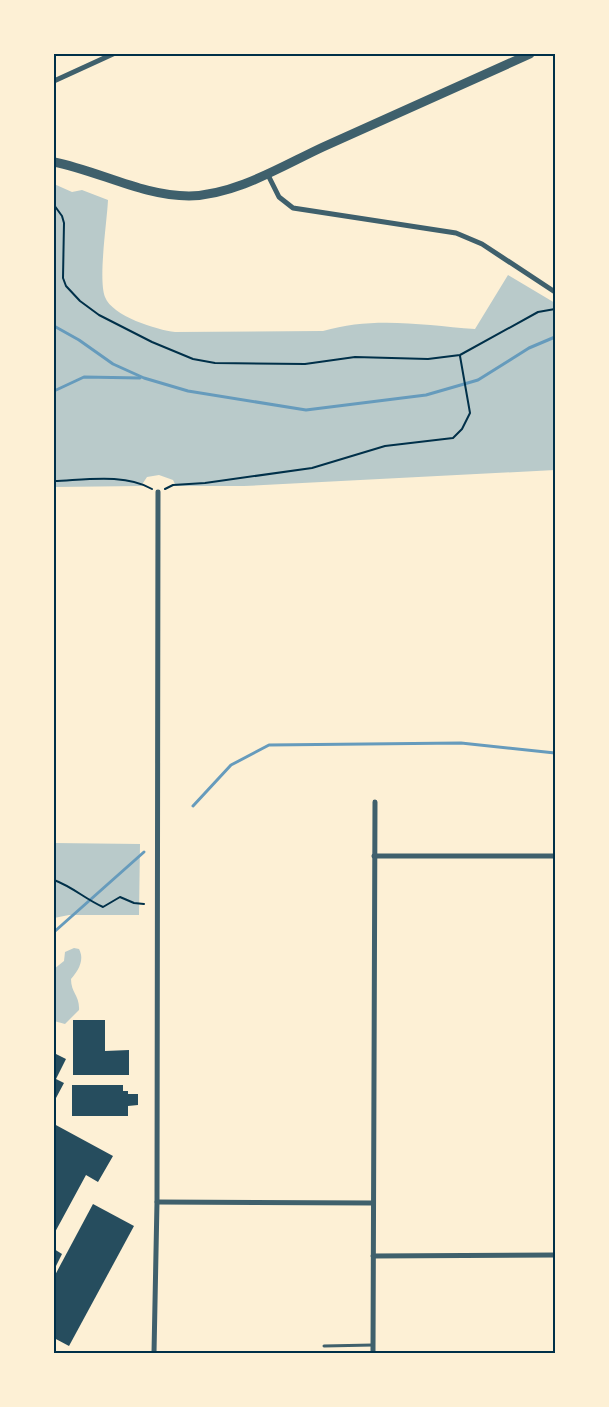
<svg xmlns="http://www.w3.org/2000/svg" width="609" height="1407" viewBox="0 0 609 1407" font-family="'DejaVu Sans',sans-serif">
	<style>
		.green { fill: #b9caca }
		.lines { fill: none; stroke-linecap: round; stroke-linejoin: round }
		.stream { stroke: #669bbc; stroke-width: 3 }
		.building { fill: #264d5e }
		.path { stroke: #003049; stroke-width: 2 }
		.service { stroke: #3f606c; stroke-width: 3 }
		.minor { stroke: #3f606c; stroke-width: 5 }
		.tertiary { stroke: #3f606c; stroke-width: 9 }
		.neatline { fill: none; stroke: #003049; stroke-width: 2 }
	</style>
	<rect width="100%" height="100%" fill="#fdf0d5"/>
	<g class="green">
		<path d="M54,184L72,192L82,190L108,200C107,222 98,279 105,297C112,316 157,330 175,332L323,331C373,316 424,325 475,329L508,275L555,303V470L244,486H176L173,480L159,475L147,477L141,486L54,487Z"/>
		<polygon points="54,843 140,844 139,915 69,915 54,918"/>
		<path d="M74,948L79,949C85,960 78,971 71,979C71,993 80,996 79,1010L65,1024L54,1021V969L64,961L65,952Z"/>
	</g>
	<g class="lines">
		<g class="stream">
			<polyline points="54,326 79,340 113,364 144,378 188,391 306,410 426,395 478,380 529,348 555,337"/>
			<polyline points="54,391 84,377 140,378"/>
			<polyline points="193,806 231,765 269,745 461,743 555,753"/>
			<polyline points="54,932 144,852"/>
		</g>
	</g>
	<g class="building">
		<polygon points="73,1020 105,1020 105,1051 129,1050 129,1075 73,1075"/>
		<polygon points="54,1053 66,1059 56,1079 64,1083 56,1098 54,1097"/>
		<polygon points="72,1085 123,1085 123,1091 128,1091 128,1094 138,1094 138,1105 128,1106 128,1116 72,1116"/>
		<polygon points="54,1124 113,1156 98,1182 86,1175 54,1234"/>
		<polygon points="93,1204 134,1226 69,1346 54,1338 54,1277"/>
		<polygon points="54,1249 62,1254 54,1270"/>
	</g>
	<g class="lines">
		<g class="path">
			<polyline points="54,205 62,216 64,223 63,278 66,286 80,301 99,315 152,342 193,359 215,363 305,364 355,357 428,359 460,355 538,312 555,309"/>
			<path d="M54,481C84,480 125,473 152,489"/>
			<polyline points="165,489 173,485 205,483 312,468 385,446 453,438 462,429 470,413 460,356"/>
			<path d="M54,880C73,887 85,899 103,907L120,897L134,903L144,904"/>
		</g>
		<polyline class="service" points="324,1346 373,1345"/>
		<g class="minor">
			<polyline points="54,81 113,54"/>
			<polyline points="267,173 279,197 293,208 456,233 482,244 555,292"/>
			<polyline points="374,856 555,856"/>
			<polyline points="157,1202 373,1203"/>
			<polyline points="373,1256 555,1255"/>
			<polyline points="154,1353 157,1202 158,492"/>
			<polyline points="373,1353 375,802"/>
		</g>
		<path class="tertiary" d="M54,162C99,171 143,196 189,196C236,195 282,166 323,147C392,116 461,85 530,54"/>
	</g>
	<rect width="609" height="1407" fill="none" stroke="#fdf0d5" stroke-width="110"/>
	<rect x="55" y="55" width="499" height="1297" class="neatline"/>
</svg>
